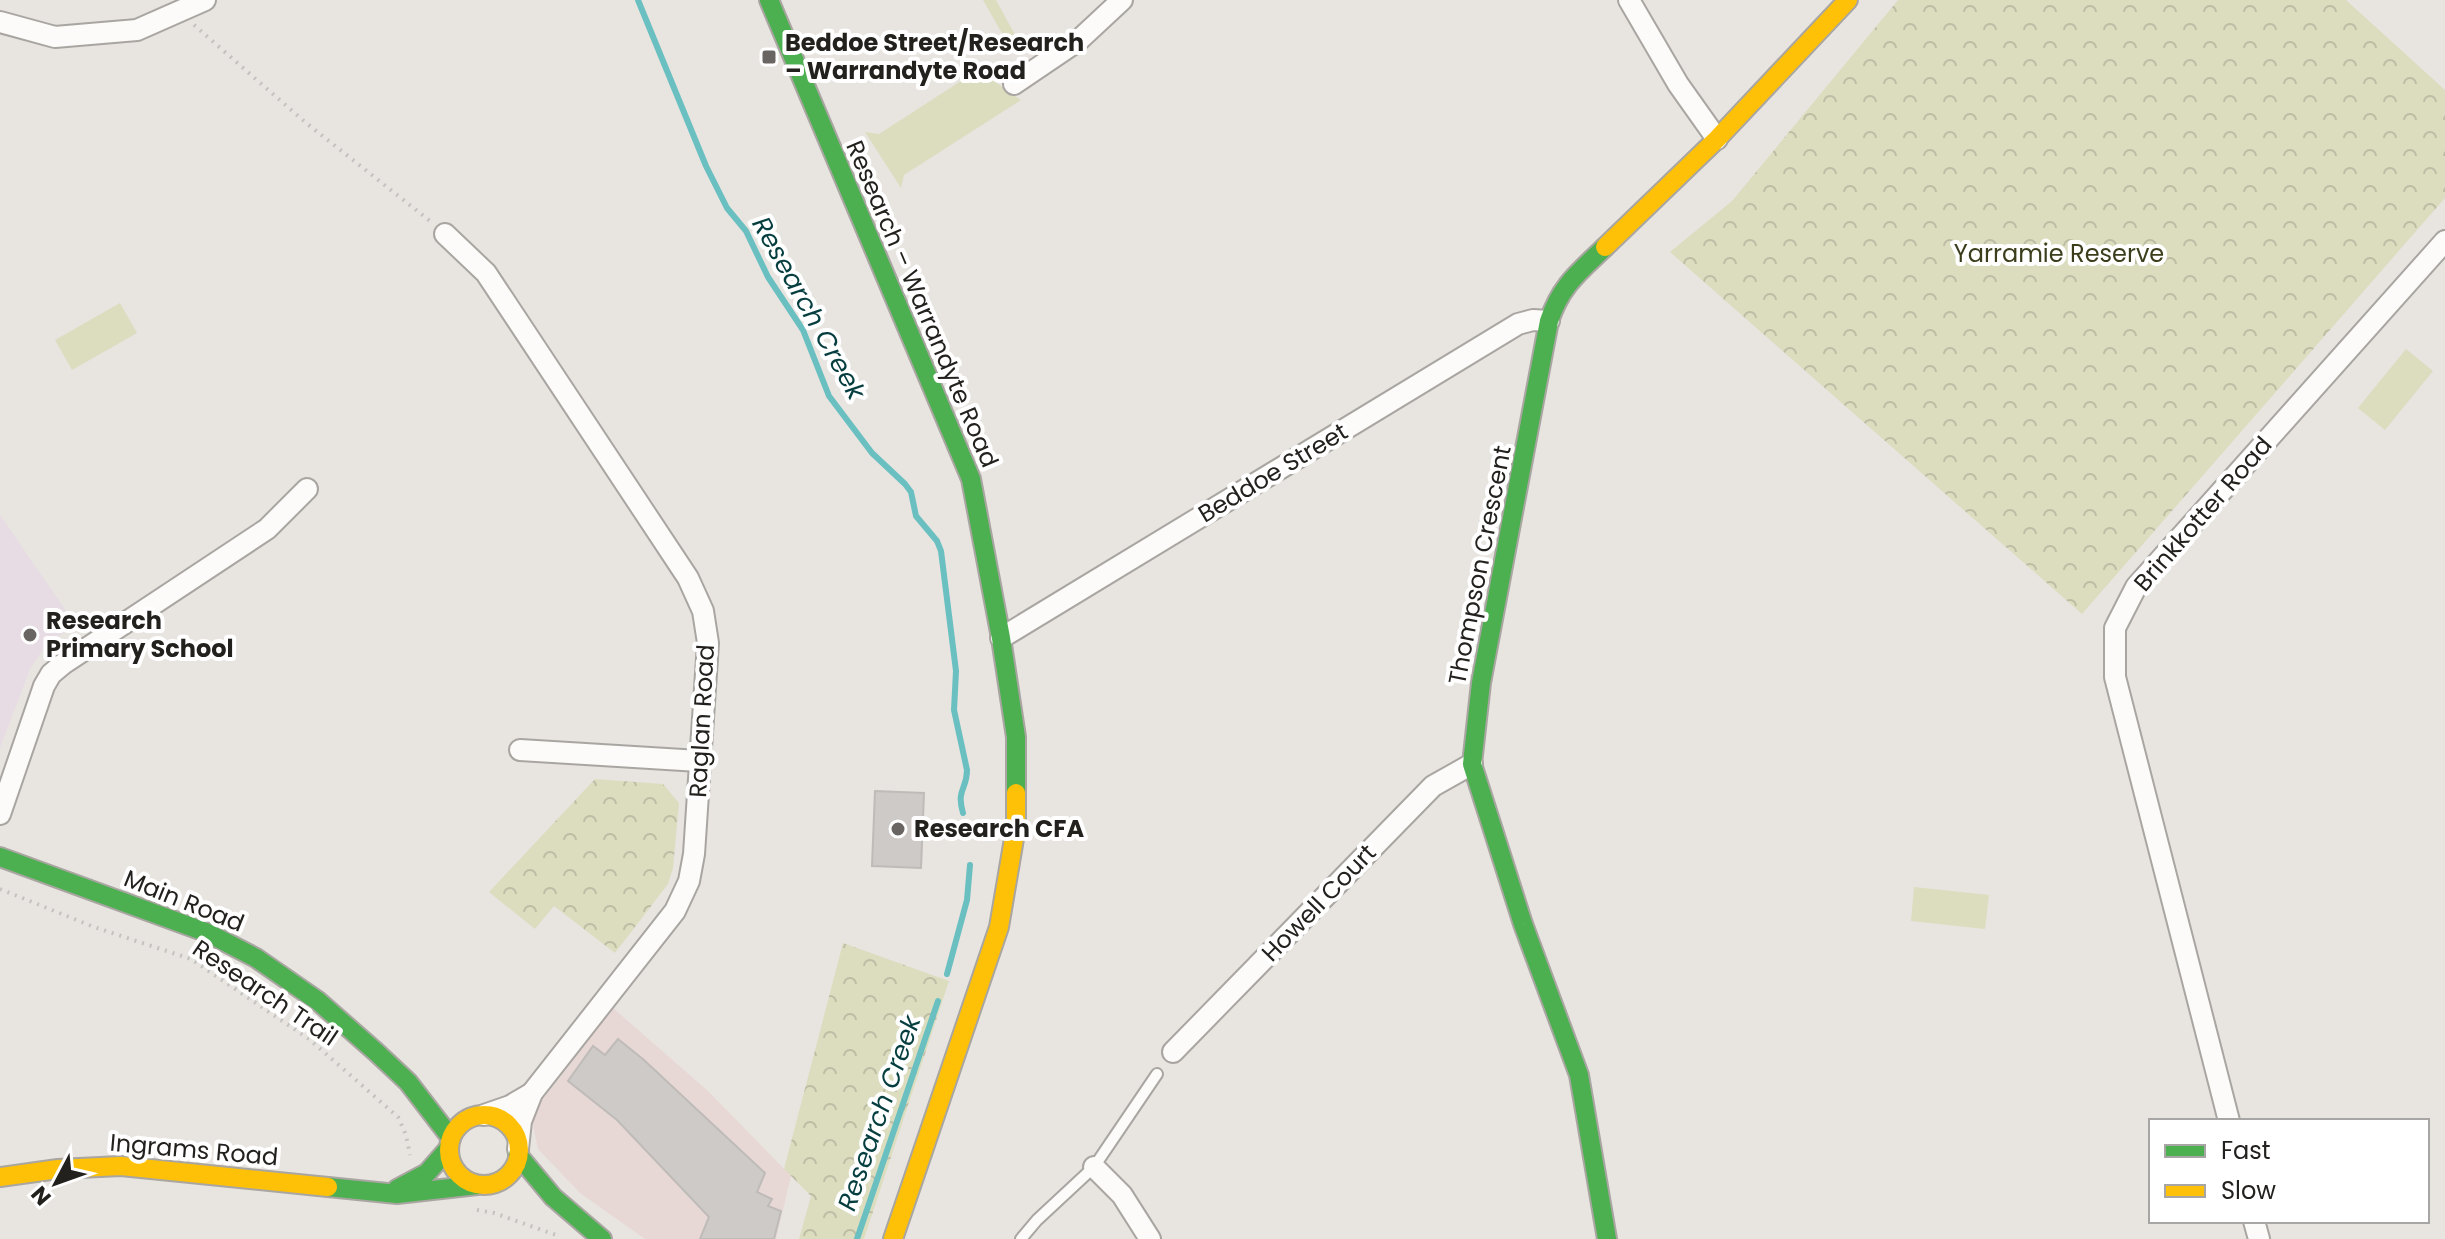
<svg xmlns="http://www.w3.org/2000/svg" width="2445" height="1239" viewBox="0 0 2445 1239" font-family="Poppins,sans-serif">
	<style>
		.commercial { fill: #e8d8d5 }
		.education { fill: #e7dce4 }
		.grass { fill: #dcddbf }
		.park { fill: url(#park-crowns) }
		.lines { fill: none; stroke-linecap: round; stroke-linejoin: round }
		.stream { stroke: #6abfc0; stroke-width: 6 }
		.building { fill: #cdcac7; stroke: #bebbb8; stroke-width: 2 }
		.lane-casing { stroke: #a9a6a2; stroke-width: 14 }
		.street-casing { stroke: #a9a6a2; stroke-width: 24 }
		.fast-casing { stroke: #a9a6a2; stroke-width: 22 }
		.slow-casing { stroke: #a9a6a2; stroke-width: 22 }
		.path { stroke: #c3c2c0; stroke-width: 4; stroke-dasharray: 2 6; stroke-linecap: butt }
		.lane { stroke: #fcfbfa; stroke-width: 10 }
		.street { stroke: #fcfbfa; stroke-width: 20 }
		.fast { stroke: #4caf50; stroke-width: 18 }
		.slow { stroke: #ffc107; stroke-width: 18 }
		.poi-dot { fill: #686562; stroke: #fff; stroke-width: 3 }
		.labels { text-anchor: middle; stroke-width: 8; stroke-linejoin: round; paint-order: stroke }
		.poi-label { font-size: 24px; font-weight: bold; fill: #23211e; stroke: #fff; text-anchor: start }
		.park-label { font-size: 24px; fill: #3c3e1b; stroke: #fff }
		.street-label { font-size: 24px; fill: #23211e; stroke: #fff }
		.water-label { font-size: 26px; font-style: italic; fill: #063e40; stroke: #fff }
	</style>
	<defs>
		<pattern id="park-crowns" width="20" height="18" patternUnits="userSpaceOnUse" patternTransform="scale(2)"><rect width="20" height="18" fill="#dcddbf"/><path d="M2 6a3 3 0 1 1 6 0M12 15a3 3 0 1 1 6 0" fill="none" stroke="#bcbda4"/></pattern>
	</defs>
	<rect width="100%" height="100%" fill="#e8e4e0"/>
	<polygon class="commercial" points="613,1008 708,1091 791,1176 776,1239 645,1239 580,1193 538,1149 531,1115"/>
	<polygon class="education" points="0,515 75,624 45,646 30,669 0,748"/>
	<g class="grass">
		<polygon points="983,0 996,0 1020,44 1011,49"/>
		<polygon points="978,70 1021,100 904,175 901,188 865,132 879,134"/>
		<polygon points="120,303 137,333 72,370 55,340"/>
		<polygon points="2406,349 2433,371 2385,430 2358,408"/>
		<polygon points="1914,887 1989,895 1985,929 1911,921"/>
	</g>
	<g class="park">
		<polygon points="1898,0 2346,0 2445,90 2445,198 2082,614 1670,252 1732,201"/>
		<polygon points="595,779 663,784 679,803 673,868 668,884 615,953 554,906 535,929 489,892"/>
		<polygon points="843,943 949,981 864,1239 799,1239 811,1196 784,1169"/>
	</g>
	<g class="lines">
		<g class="stream">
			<path d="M638,0L706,166L727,208L746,231L768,277L803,330L829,396L872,453L905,484L911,492L916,516L937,541L941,551L956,671L954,710L967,770C967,790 956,789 963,813"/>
			<polyline points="947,974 967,900 970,865"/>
			<polyline points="857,1239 938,1001"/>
		</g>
	</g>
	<g class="building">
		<polygon points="875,791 924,793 921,868 872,866"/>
		<polygon points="618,1039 644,1060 765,1173 757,1192 772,1199 768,1206 781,1211 774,1239 700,1239 709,1217 617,1120 568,1081 593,1046 605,1055"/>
	</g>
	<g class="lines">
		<defs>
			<polyline id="lane" points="1021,1239 1037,1220 1094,1167 1157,1074"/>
			<g id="street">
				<polyline points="1629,0 1678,84 1717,139"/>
				<polyline points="0,22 55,37 137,30 205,0"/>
				<polyline points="1014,84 1079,40 1122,0"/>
				<polyline points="445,234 486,273 688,578 703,611 708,643 694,854 689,881 675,911 532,1093 521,1121 518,1149"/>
				<polyline points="1001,638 1518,324 1533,320 1549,321"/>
				<polyline points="520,750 699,761"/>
				<polyline points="0,814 44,686 51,674 63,664 267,529 307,489"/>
				<polyline points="1173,1052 1433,786 1472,764"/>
				<polyline points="484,1115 510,1106 532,1093"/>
				<polyline points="2229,1121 2115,677 2115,628 2136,587 2445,241"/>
				<polyline points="1094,1167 1122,1195 1150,1239"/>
				<polyline points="2254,1221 2259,1239"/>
			</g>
			<g id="fast">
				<polyline points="769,0 971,479 1001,638 1016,737 1016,793"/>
				<path d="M1605,247C1579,272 1561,285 1549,321L1481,683L1472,764L1523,924L1579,1075L1607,1239"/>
				<polyline points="0,857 208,933 256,958 318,1001 376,1052 408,1082 451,1138"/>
				<polyline points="518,1155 553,1197 602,1239"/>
				<polyline points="328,1187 397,1194 477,1185"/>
				<polyline points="397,1189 427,1173 449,1148"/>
			</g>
			<g id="slow">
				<polyline points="1605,247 1717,139 1848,0"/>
				<circle cx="484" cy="1150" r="35"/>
				<polyline points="0,1177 58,1169 121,1166 328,1187"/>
				<polyline points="893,1239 999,927 1016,827 1016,793"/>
			</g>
		</defs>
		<use href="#lane" class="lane-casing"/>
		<use href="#street" class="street-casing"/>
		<use href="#fast" class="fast-casing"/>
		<use href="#slow" class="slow-casing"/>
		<g class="path">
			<polyline points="194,25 305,122 430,221"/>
			<polyline points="0,889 94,927 191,959 309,1039 398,1117 406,1135 410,1155"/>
			<polyline points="477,1210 494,1213 556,1235"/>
		</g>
		<use href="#lane" class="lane"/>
		<use href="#street" class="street"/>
		<use href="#fast" class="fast"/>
		<use href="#slow" class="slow"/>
	</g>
	<g class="poi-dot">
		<rect x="761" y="49" width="16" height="16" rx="4"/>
		<circle cx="30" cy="635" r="8"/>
		<circle cx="898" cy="829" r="8"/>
	</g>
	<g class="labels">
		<g class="poi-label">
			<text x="785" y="51">Beddoe Street/Research<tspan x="785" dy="28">– Warrandyte Road</tspan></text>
			<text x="46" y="629">Research<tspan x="46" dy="28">Primary School</tspan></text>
			<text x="914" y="837">Research CFA</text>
		</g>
		<g class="park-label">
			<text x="2059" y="262">Yarramie Reserve</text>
		</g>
		<g class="street-label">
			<text transform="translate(922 304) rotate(67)" y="8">Research – Warrandyte Road</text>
			<text transform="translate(1273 473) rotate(-31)" y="8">Beddoe Street</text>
			<text transform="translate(2203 514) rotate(-49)" y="8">Brinkkotter Road</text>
			<text transform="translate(1480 565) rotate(-79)" y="8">Thompson Crescent</text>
			<text transform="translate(702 721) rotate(-87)" y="8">Raglan Road</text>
			<text transform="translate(184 901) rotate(22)" y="8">Main Road</text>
			<text transform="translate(1319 903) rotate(-46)" y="8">Howell Court</text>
			<text transform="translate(265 993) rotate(34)" y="8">Research Trail</text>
			<text transform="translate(194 1150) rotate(5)" y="8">Ingrams Road</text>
		</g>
		<g class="water-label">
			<text transform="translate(809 308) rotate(61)" y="9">Research Creek</text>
			<text transform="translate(879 1113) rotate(-71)" y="9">Research Creek</text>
		</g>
	</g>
	<rect x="2149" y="1119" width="280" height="104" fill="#ffffff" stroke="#a7a6a5" stroke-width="2"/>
	<rect x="2165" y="1145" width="40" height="12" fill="#4caf50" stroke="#a7a6a5" stroke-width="2"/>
	<text x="2221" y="1159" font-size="24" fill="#23211e">Fast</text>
	<rect x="2165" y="1185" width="40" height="12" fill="#ffc107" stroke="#a7a6a5" stroke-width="2"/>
	<text x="2221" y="1199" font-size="24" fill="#23211e">Slow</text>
	<g transform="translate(56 1183) rotate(229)" stroke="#ffffff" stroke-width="6" paint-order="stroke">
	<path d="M0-6L14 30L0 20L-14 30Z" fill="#23211e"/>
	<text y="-12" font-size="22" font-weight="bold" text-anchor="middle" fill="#23211e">N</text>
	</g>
</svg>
